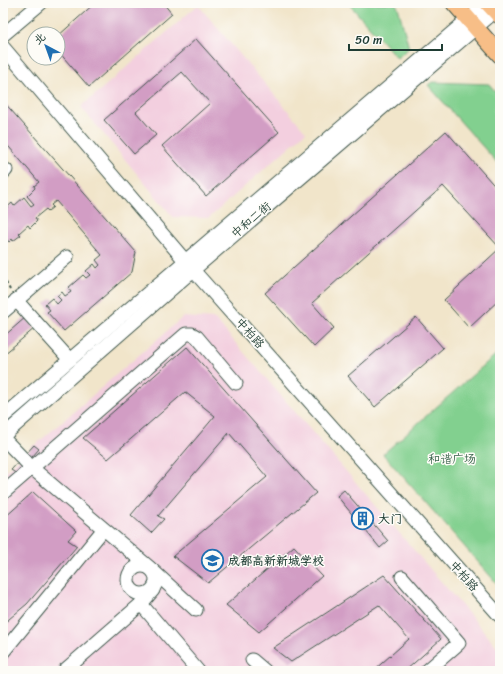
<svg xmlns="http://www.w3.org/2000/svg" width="503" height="674" viewBox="0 0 503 674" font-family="Sriracha,'LXGW WenKai TC',sans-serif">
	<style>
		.built { fill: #f3cfdf }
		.green { fill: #82d08f; stroke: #508662 }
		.building { fill: #d29dc4 }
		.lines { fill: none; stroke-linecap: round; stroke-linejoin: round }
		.minor-casing { stroke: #3e564a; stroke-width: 15 }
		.major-casing { stroke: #3e564a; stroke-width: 18 }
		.path { stroke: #3e564a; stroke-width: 2; stroke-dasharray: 3 3; stroke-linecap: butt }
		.minor { stroke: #fff; stroke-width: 13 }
		.major { stroke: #f7be87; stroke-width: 16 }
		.labels { text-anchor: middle; stroke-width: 3; stroke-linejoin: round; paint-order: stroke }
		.street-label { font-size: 12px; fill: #1f3d34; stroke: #fdfcf7 }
		.park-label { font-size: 12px; fill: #38624b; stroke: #fdfcf7 }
		.poi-label { font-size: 12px; font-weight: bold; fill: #1f3d34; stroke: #fdfcf7; text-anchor: start }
	</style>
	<rect width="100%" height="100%" fill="#fdfcf7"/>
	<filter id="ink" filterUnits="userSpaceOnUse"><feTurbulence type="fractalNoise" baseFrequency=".025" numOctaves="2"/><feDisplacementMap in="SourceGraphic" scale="8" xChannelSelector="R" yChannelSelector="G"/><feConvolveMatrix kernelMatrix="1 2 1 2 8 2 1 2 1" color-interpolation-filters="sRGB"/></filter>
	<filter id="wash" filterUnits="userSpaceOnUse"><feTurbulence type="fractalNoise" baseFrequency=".012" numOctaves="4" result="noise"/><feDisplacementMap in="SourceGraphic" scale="16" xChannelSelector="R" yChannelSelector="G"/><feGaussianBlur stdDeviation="0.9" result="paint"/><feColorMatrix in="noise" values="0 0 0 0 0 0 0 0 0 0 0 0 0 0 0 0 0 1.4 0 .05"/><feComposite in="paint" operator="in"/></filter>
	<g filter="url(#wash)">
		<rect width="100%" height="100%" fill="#f1e5ca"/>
		<g class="built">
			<polygon points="198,5 306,132 209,218 173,217 81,107"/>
			<polygon points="183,317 215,319 500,650 500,671 3,671 3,473"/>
		</g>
		<g class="green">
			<polygon points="348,3 395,3 398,7 409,48 397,58"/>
			<polygon points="432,82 489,84 500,97 500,166 428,85"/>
			<polygon points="500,351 500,587 383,454"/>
		</g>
		<g id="blocks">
			<g class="building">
				<polygon points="95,3 163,3 172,14 89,87 58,51 58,36"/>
				<polygon points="196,39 279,132 206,196 162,146 210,103 182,72 136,112 156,135 134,154 104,120"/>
				<polygon points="3,101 136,252 132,272 64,331 47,312 50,310 45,304 52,298 57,304 61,300 57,296 62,292 65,296 71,292 68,288 83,275 86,278 90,275 86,271 94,264 97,268 100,265 96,260 102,255 56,201 51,205 53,207 48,211 46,209 35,218 37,221 30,228 28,225 19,233 21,235 13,241 12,239 9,242 3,235 3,211 12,203 14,206 24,197 31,206 34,204 27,196 35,188 34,186 39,182 3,140"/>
				<polygon points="446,131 500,192 500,299 469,328 444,300 500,248 443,186 312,303 334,328 314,347 265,293"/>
				<polygon points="26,317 35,328 3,355 3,337"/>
				<polygon points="416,317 443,348 375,407 348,376"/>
				<polygon points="187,347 316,493 208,583 173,556 267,477 229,433 158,516 164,519 151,533 131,515 215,416 185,392 108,459 83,438"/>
				<polygon points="34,445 39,449 17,474 11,470"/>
				<polygon points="344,490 388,541 380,548 337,496"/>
				<polygon points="33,492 76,531 68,540 77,546 27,604 3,624 3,519"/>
				<polygon points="294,546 322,576 259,632 226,605"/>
				<polygon points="384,575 441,639 405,671 373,671 409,639 379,605 291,662 273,648"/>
			</g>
		</g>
	</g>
	<g filter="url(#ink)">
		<use href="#blocks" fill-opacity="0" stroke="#3e564a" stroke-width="1"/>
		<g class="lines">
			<defs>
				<g id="minor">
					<polyline points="3,35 41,3"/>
					<polyline points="3,47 193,270 500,616"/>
					<polyline points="3,173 6,170"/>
					<polyline points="16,300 70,360"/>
					<polyline points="3,312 67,257"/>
					<polyline points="3,417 487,3"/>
					<polyline points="3,436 193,270 500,7"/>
					<polyline points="3,438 32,468 150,568 196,610"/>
					<polyline points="3,493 186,334 192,334 197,337 236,383"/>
					<circle cx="142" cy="580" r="14"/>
					<polyline points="402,577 459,643 427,671"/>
					<polyline points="141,604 198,671"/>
					<polyline points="3,652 103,530"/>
					<polyline points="252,660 265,671"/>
					<polyline points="64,671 141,604 153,590"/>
				</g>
				<g id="major">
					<polyline points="454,3 500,55"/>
					<polyline points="488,3 500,16"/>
				</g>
			</defs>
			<use href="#minor" class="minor-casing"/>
			<use href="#major" class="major-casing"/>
			<polyline class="path" points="3,277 10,290"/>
			<use href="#minor" class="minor"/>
			<use href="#major" class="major"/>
		</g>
	</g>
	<defs>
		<symbol id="building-ring" viewBox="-11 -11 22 22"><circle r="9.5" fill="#fdfcf7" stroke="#1f6fb2" stroke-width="1.5"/><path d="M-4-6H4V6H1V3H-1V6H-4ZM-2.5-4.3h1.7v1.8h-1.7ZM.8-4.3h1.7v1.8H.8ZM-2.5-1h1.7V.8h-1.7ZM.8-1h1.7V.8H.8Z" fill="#1f6fb2"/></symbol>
		<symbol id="school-ring" viewBox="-11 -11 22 22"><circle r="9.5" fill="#fdfcf7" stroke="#1f6fb2" stroke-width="1.5"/><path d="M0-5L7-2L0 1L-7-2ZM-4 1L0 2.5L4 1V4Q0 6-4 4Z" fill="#1f6fb2"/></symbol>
	</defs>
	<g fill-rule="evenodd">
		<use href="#building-ring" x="350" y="506" width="25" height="25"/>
		<use href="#school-ring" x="200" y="548" width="25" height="25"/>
	</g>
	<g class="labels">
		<g class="street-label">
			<text transform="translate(251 220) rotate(-40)" y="4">中和二街</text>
			<text transform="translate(250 333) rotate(48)" y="4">中柏路</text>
			<text transform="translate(464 576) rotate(48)" y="4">中柏路</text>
		</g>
		<g class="park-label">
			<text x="452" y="463">和谐广场</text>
		</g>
		<g class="poi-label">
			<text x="378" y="523">大门</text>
			<text x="228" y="565">成都高新新城学校</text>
		</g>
	</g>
	<rect width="503" height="674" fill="none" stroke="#fdfcf7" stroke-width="16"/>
	<g transform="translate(46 46) rotate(319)"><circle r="19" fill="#fdfcf7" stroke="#a4b0a9"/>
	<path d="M0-3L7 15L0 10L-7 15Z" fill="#1f6fb2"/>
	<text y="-6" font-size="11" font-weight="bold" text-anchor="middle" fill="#1f3d34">北</text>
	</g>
	<path d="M349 44v6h93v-6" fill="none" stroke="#1f3d34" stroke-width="2"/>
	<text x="355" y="44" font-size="12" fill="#1f3d34" stroke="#fdfcf7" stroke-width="3" paint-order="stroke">50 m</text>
</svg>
